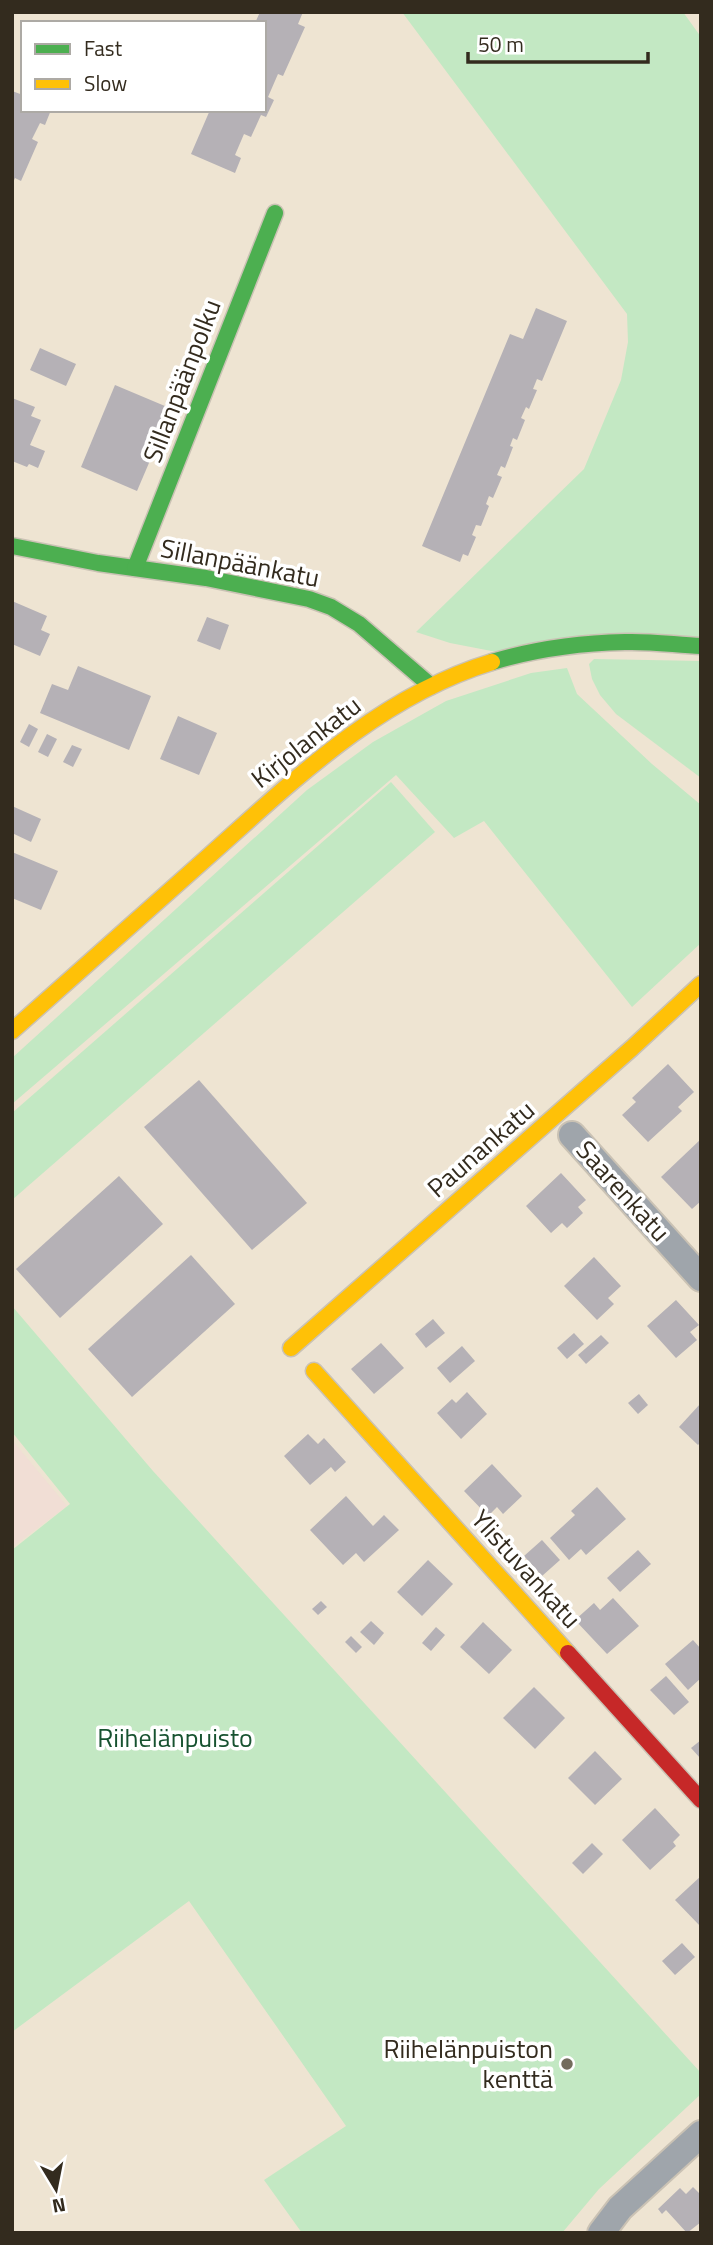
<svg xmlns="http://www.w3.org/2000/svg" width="713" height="2245" viewBox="0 0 713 2245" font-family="'Titillium Web',sans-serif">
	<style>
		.commercial { fill: #f1ded5 }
		.green { fill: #c3e8c3 }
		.building { fill: #b5b1b6 }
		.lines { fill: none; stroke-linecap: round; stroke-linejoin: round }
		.street-casing { stroke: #cac2b4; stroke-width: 30 }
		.fast-casing { stroke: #cac2b4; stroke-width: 19 }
		.slow-casing { stroke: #cac2b4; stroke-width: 19 }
		.jam-casing { stroke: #cac2b4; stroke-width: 19 }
		.street { stroke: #9fa5ab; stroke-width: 26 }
		.fast { stroke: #4caf50; stroke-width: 16 }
		.slow { stroke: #ffc107; stroke-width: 16 }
		.jam { stroke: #c62828; stroke-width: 16 }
		.poi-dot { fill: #746c5d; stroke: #fff; stroke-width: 2.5 }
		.labels { text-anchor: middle; stroke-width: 7; stroke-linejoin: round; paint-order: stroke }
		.street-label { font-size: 26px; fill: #332b1e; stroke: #fff }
		.park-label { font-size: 26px; fill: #175230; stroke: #fff }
		.poi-label { font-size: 26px; fill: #332b1e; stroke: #fff; text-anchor: end }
	</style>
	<rect width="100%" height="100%" fill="#eee4d2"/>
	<polygon class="commercial" points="12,1440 67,1506 12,1547"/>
	<g class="green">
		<polygon points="402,12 683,12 701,37 700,640 507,654 450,643 416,632 584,469 621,380 628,342 627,314"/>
		<polygon points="594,659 701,661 701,778 616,714 600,695 592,679 589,664"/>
		<polygon points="567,668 577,694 652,764 701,805 701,943 632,1007 484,821 454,838 396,775 12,1104 12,1058 307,790 373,742 446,701 531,673"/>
		<polygon points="391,782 435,832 12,1200 12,1113"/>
		<polygon points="12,1306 153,1471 701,2073 701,2094 599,2189 562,2233 302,2233 264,2180 346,2126 189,1901 12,2032 12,1550 70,1504 12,1432"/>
	</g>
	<g class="building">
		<polygon points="260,12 303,12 298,24 305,27 283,76 278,74 268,97 274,100 266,117 261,115 251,137 244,134 235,155 241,158 235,173 191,154 210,110 264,110 264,23 255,23"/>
		<polygon points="12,91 23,95 23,110 51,110 45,125 40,123 32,139 38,142 21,181 15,178 12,185"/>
		<polygon points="536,308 567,321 542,381 537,379 533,389 537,390 529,409 526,407 521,418 525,420 517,440 513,438 510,446 513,447 505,468 501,466 497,475 502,477 493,498 489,496 486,504 489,506 481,526 476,525 472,535 476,537 468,556 463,554 460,562 422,546 510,334 523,339"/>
		<polygon points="40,348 76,364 66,386 30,370"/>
		<polygon points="115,385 172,409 137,491 81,467"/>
		<polygon points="12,398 35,407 31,416 41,420 30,445 45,451 38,468 29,464 27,467 12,461"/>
		<polygon points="12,601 47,616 41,630 50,634 40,656 12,644"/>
		<polygon points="207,617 229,625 220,650 197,641"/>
		<polygon points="78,666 151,696 129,750 40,713 52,684 68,690"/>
		<polygon points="178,716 217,733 199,775 160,759"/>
		<polygon points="29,724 38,729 29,747 20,742"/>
		<polygon points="47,734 57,739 48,757 38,752"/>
		<polygon points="72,745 82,749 73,767 63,762"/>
		<polygon points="12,806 41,819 31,842 12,833"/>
		<polygon points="12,852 58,871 41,910 12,898"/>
		<polygon points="668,1064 694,1092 678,1107 682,1111 648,1142 622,1115 636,1102 632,1098"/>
		<polygon points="199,1080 307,1203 252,1250 144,1127"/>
		<polygon points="701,1139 701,1201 692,1209 661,1177"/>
		<polygon points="561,1173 586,1200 578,1207 583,1213 567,1228 562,1223 551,1233 526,1206"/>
		<polygon points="119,1176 163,1224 60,1318 16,1269"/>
		<polygon points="191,1255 235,1304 132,1397 88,1349"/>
		<polygon points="594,1257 621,1286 608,1298 614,1304 597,1320 564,1286"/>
		<polygon points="676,1300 699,1325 690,1332 697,1340 676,1358 647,1326"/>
		<polygon points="433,1319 445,1333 426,1348 415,1334"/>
		<polygon points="574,1333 584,1344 567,1359 557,1348"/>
		<polygon points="601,1335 609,1343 586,1364 578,1355"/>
		<polygon points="381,1343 404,1368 374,1394 351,1369"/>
		<polygon points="462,1346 475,1361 450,1383 437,1368"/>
		<polygon points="467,1392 487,1414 461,1439 437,1413 452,1399 456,1403"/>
		<polygon points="639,1394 648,1405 638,1414 628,1403"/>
		<polygon points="701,1403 701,1442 698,1445 679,1427"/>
		<polygon points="308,1434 318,1444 324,1438 346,1462 335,1472 331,1467 310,1485 284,1456"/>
		<polygon points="492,1464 522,1496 503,1514 497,1507 488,1516 464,1491"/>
		<polygon points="597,1487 626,1519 586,1555 581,1549 569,1560 550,1538 575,1515 571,1511"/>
		<polygon points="346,1496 373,1526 384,1515 399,1530 364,1562 356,1553 343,1565 310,1530"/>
		<polygon points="542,1540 560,1560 542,1576 524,1556"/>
		<polygon points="638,1550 651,1564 620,1592 607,1578"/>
		<polygon points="428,1560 453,1584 422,1616 397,1592"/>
		<polygon points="613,1598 639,1626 607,1654 575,1620 594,1603 600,1610"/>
		<polygon points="321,1601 327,1607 318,1615 312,1609"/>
		<polygon points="371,1621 384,1633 374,1645 360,1632"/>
		<polygon points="483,1622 512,1650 489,1674 460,1647"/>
		<polygon points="436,1627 445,1635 431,1651 422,1643"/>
		<polygon points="351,1636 362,1647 356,1653 345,1642"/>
		<polygon points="693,1640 701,1649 701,1678 688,1690 665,1664"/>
		<polygon points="666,1676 689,1702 674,1715 650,1690"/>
		<polygon points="534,1687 565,1718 535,1749 503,1718"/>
		<polygon points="701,1740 701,1759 691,1748"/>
		<polygon points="595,1751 622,1779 595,1805 568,1778"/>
		<polygon points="655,1808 680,1835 673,1842 676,1846 650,1870 622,1840"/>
		<polygon points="592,1843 603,1854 583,1874 572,1863"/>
		<polygon points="701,1876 701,1927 675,1900"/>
		<polygon points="682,1943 695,1957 675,1975 662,1961"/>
		<polygon points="693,2187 701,2195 701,2222 687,2233 666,2210 662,2214 658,2209 680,2188 686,2194"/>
	</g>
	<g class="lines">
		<defs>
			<g id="street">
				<polyline points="572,1135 701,1278"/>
				<polyline points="601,2233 620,2208 701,2134"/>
			</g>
			<g id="fast">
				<polyline points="12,546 98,563 206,578 309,599 331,607 359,624 431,686"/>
				<polyline points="135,568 275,213"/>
				<path d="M492,662C535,649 580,643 625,642C651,641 676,645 701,646"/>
			</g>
			<g id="slow">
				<path d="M12,1031C78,972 144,913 210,855C295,779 380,696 492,662"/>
				<polyline points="291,1348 632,1048 701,984"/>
				<polyline points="314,1371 568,1653"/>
			</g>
			<polyline id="jam" points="568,1653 701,1800"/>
		</defs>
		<use href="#street" class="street-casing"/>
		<use href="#fast" class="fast-casing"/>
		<use href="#slow" class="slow-casing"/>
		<use href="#jam" class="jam-casing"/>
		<use href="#street" class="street"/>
		<use href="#fast" class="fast"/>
		<use href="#slow" class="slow"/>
		<use href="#jam" class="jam"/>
	</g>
	<circle class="poi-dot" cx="567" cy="2064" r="7"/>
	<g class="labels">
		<g class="street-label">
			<text transform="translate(182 381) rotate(-69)" y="9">Sillanpäänpolku</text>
			<text transform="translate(240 563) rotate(11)" y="9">Sillanpäänkatu</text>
			<text transform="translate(306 742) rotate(-38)" y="9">Kirjolankatu</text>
			<text transform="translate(481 1149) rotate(-41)" y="9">Paunankatu</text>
			<text transform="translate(623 1191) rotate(48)" y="9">Saarenkatu</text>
			<text transform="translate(526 1569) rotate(48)" y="9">Ylistuvankatu</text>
		</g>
		<g class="park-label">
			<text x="175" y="1747">Riihelänpuisto</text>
		</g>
		<g class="poi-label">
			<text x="553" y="2058">Riihelänpuiston<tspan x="553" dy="30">kenttä</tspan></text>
		</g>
	</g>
	<rect width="713" height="2245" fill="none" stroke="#332b1e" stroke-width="28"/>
	<rect x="21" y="21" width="245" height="91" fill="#ffffff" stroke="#adaaa5" stroke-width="2"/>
	<rect x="35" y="44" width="35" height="10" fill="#4caf50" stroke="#adaaa5" stroke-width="2"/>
	<text x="84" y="56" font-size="21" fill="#332b1e">Fast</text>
	<rect x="35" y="79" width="35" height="10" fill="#ffc107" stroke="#adaaa5" stroke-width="2"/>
	<text x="84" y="91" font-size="21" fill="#332b1e">Slow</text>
	<g transform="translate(56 2189) rotate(170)" stroke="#ffffff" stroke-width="5" paint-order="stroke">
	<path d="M0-5L12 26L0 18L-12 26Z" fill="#332b1e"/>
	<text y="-10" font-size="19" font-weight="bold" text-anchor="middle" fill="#332b1e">N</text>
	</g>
	<path d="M468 52v10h180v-10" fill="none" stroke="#332b1e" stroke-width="3.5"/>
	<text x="478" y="52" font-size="21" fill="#332b1e" stroke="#ffffff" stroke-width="5" paint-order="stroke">50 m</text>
</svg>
